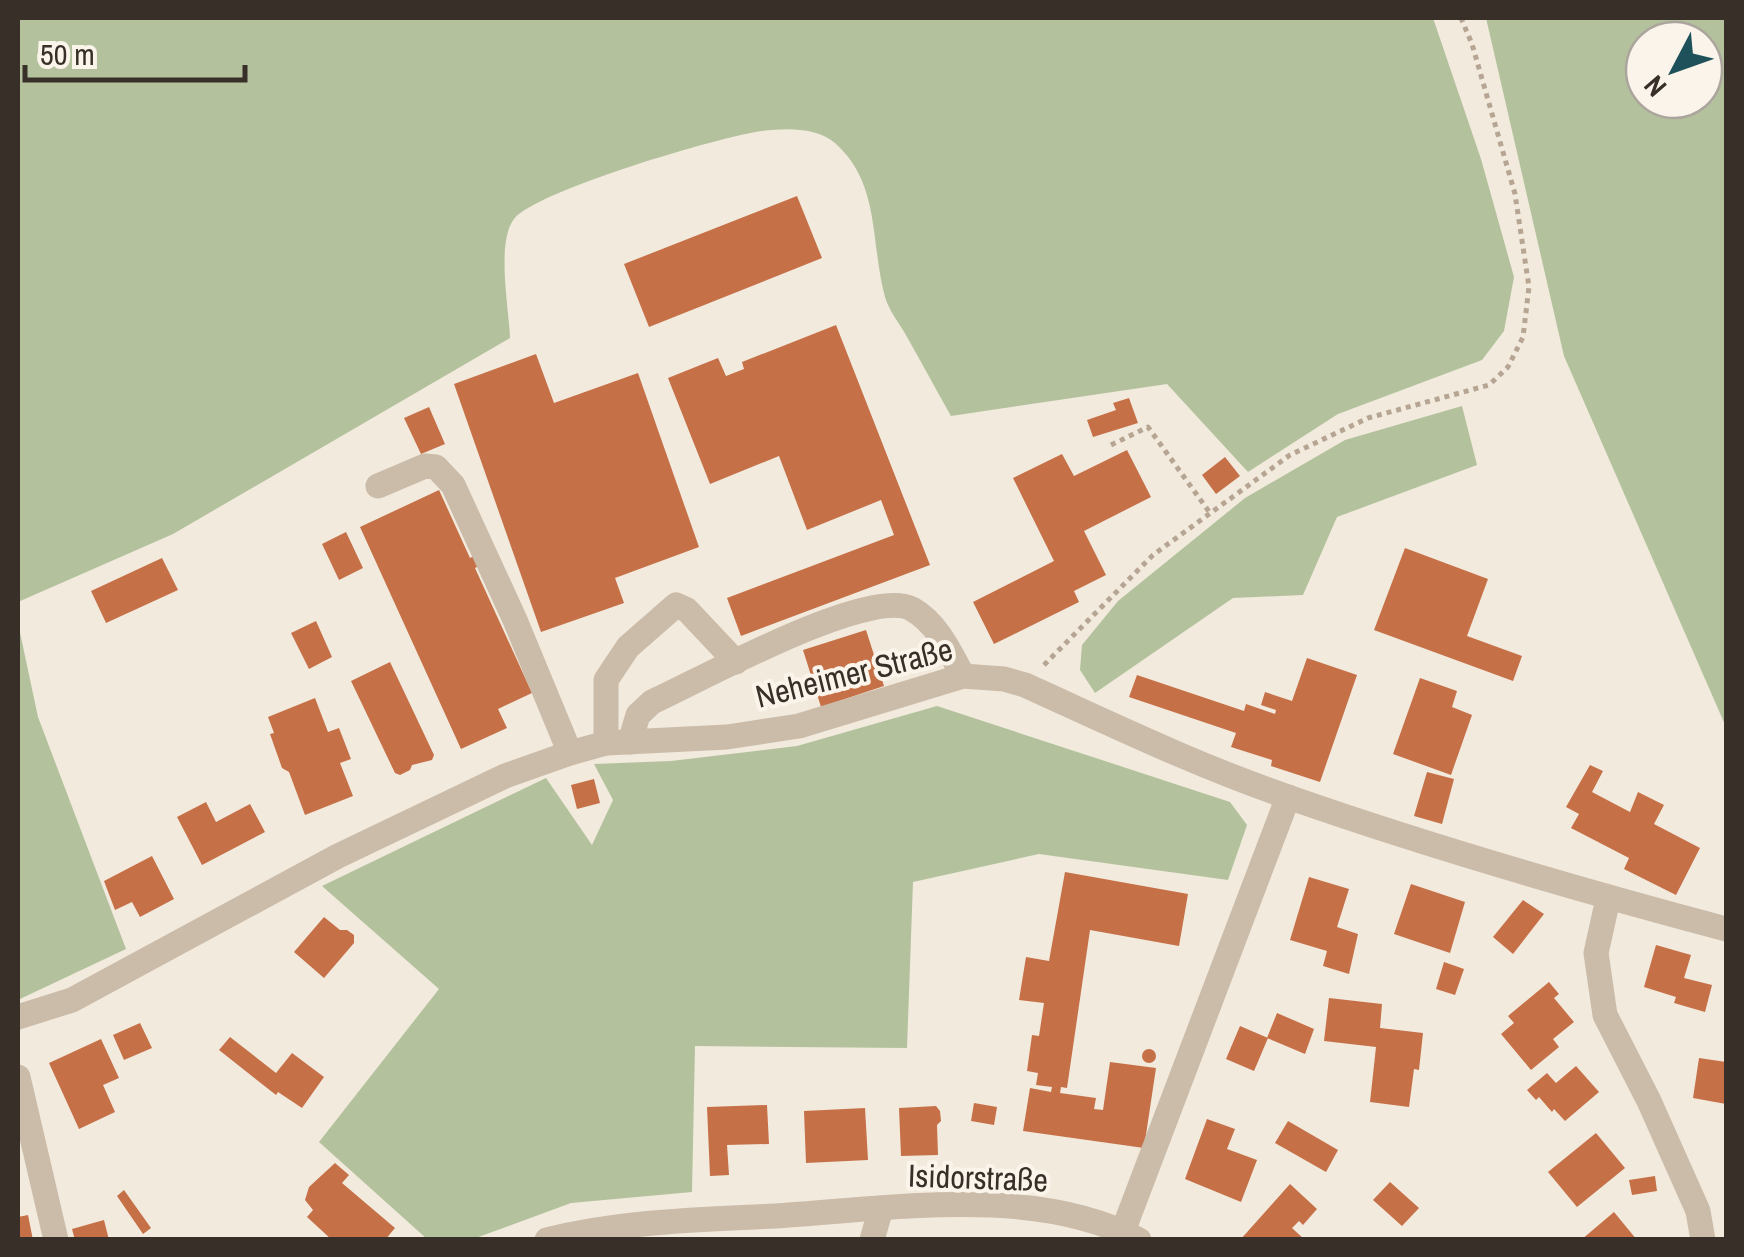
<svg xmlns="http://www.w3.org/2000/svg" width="1744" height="1257" viewBox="0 0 1744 1257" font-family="'Archivo Narrow',sans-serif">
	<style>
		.green { fill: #b3c29d; fill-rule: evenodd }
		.building { fill: #c67048 }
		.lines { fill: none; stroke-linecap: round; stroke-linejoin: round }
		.path { stroke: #b6a593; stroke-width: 5; stroke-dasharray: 5 5; stroke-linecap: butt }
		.minor { stroke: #cbbba9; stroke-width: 25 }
		.labels { text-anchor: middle; stroke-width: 8; stroke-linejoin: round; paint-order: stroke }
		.street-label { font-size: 32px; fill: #382f29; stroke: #faf4ea }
	</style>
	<rect width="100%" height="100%" fill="#f2eadd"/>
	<g class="green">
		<path d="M18,18H1433L1481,159L1514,277L1504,331L1482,360L1338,414L1248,472L1167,384L951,416C936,390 922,363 907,337C900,324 889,311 885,297C870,242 881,184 835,143C817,127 785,128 762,131C722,136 535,191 514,219C496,242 509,308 510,338L173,534L18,602Z"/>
		<path d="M1486,18H1726V727L1564,356ZM1704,40V100H1644V40Z"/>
		<polygon points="1462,406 1477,465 1337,517 1303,595 1233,598 1095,693 1080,670 1082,645 1118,601 1245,498 1345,440"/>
		<polygon points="18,623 38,717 126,949 20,999 18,990"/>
		<polygon points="937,706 1230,802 1247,825 1228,880 1039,854 913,882 907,1048 695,1046 692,1192 571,1203 473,1239 427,1239 319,1142 439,989 322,886 546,778 592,845 613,800 594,764 671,761 797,746"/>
	</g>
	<g class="building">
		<polygon points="797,196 822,258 649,327 624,264"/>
		<polygon points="836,325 930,565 741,636 727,598 894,535 881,500 807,530 779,456 710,484 668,378 718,358 726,376 744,369 742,362"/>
		<polygon points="536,354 554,403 638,373 699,547 615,578 624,603 541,632 454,384"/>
		<polygon points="1129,398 1138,423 1093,437 1087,420 1116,410 1113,403"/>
		<polygon points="429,407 445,444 421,454 404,418"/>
		<polygon points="1127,450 1151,497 1084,531 1106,575 1074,591 1079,602 994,644 973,602 1054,561 1013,478 1062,454 1074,476"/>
		<polygon points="1225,457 1240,476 1216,494 1202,475"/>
		<polygon points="439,490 470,558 478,554 482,564 475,568 532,693 498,709 507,728 461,749 360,527"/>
		<polygon points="346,532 363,568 339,580 322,544"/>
		<polygon points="1405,548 1488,579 1467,636 1522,656 1513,681 1374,630"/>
		<polygon points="162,558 178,590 106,623 91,591"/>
		<polygon points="316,621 332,657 309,669 291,633"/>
		<polygon points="866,630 884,686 821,707 803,650"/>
		<polygon points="1307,658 1357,675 1320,782 1271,766 1272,760 1231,747 1236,733 1129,697 1137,675 1244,711 1246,704 1275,714 1276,710 1261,705 1265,692 1292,701"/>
		<polygon points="390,662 434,755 432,760 412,765 410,770 400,775 395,773 351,681"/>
		<polygon points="1420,678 1457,691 1452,707 1472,715 1451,775 1393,754"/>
		<polygon points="315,698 328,732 339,728 351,759 340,763 353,796 305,815 289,772 282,768 270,734 274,733 268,717"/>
		<polygon points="1590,765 1603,771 1592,792 1630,812 1638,792 1664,805 1654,824 1700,848 1676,895 1624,869 1629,858 1571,828 1579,814 1566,807"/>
		<polygon points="1427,772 1454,779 1442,824 1414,816"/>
		<polygon points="594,779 600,803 577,809 571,785"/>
		<polygon points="206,802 216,822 250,804 265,832 202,865 177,817"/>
		<polygon points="152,856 174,899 140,917 132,902 115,910 104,881"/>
		<polygon points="1065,872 1188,894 1179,946 1090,930 1067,1088 1061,1087 1060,1093 1096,1098 1094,1109 1103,1110 1110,1062 1156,1068 1144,1148 1023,1131 1030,1088 1051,1092 1052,1087 1036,1085 1038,1073 1027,1071 1032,1035 1039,1036 1044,1003 1019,1000 1026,957 1049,961"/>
		<polygon points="1309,877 1349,889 1337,927 1358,934 1349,974 1323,966 1327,951 1290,940"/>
		<polygon points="1411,884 1465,902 1450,953 1394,934"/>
		<polygon points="1523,900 1544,914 1513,954 1493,937"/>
		<polygon points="324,917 340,930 347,930 354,935 354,943 324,978 294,952"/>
		<polygon points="1656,945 1691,955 1684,978 1712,985 1705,1012 1674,1003 1676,997 1644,987"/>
		<polygon points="1444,962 1464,969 1455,995 1436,989"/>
		<polygon points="1549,982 1559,994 1554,998 1574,1022 1553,1039 1559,1047 1531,1070 1501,1034 1514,1023 1508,1016"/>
		<polygon points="1329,998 1382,1004 1380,1028 1423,1033 1419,1070 1414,1069 1409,1107 1370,1102 1376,1047 1324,1041"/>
		<polygon points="1277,1013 1314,1029 1305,1054 1267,1038"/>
		<polygon points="140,1023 152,1048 124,1060 113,1035"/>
		<polygon points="1240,1026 1268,1038 1254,1071 1226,1059"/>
		<polygon points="230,1037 276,1073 292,1053 324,1077 302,1108 278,1092 276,1095 219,1050"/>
		<polygon points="101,1039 119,1078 103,1085 115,1112 79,1129 49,1063"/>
		<circle cx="1149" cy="1056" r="7"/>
		<polygon points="1699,1058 1726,1062 1726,1104 1693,1098"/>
		<polygon points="1576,1066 1599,1092 1565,1121 1554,1109 1552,1112 1539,1097 1536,1100 1527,1090 1547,1073 1556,1083"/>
		<polygon points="974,1103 997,1107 994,1125 971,1121"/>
		<polygon points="767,1105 769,1144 727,1145 729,1175 710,1176 707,1107"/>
		<polygon points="936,1106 940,1111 941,1121 937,1125 938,1155 901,1156 899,1108"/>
		<polygon points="865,1108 868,1160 806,1163 804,1111"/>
		<polygon points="1207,1119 1235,1129 1227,1149 1257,1160 1241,1202 1185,1179"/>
		<polygon points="1288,1121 1338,1150 1326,1172 1275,1143"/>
		<polygon points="1596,1133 1625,1168 1577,1207 1548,1172"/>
		<polygon points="335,1163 349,1175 342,1183 395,1228 385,1240 332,1240 307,1217 313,1210 305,1200 309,1187"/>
		<polygon points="1655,1176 1657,1191 1632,1195 1629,1180"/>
		<polygon points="1390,1182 1419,1208 1402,1226 1373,1200"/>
		<polygon points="1290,1184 1317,1209 1303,1225 1299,1221 1292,1228 1305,1240 1240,1240"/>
		<polygon points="124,1190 151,1228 143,1234 117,1196"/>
		<polygon points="1614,1212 1637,1240 1581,1240"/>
		<polygon points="28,1215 33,1240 18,1240 18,1217"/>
		<polygon points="104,1220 109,1240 75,1240 72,1229"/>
	</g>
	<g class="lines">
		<g class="path">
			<polyline points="1111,445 1148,427 1210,513"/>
			<polyline points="1044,665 1153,555 1290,455 1368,418 1489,385 1508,367 1523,337 1529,287 1515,194 1472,44 1461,18"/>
		</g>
		<g class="minor">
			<polyline points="378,486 425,466 436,467 453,485 515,620 570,753"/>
			<path d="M630,742L638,715L652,702C699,681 868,586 912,609C937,623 950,652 963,676"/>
			<polyline points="606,743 606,680 628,647 676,605 687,610 736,662"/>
			<polyline points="1608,899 1596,953 1605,1015 1649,1101 1698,1211 1703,1240"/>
			<path d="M18,1017L72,1000L338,856L505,776L570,753L606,743L727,737L799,726L963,676L1004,679L1025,685C1113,725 1200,767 1291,798C1434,848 1580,890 1726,929"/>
			<polyline points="18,1077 56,1240"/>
			<polyline points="1123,1231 1288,797"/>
			<path d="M547,1240C623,1221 698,1220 775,1216C889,1209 1035,1184 1139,1240"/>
			<polyline points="872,1240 881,1208"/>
		</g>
	</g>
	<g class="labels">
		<g class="street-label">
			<text transform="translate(854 673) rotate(-14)" y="11">Neheimer Straße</text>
			<text transform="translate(978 1178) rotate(2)" y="11">Isidorstraße</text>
		</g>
	</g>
	<rect width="1744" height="1257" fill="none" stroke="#382f29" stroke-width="40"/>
	<g transform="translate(1674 70) rotate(229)"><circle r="48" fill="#faf4ea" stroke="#aca59d" stroke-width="2.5"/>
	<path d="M0-8L18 38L0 25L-18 38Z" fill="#1e5159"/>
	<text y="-15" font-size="28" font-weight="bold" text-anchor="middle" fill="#382f29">N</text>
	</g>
	<path d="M25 65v15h220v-15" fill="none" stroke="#382f29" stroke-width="5"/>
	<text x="40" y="65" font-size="30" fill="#382f29" stroke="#faf4ea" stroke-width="8" paint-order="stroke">50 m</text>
</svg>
